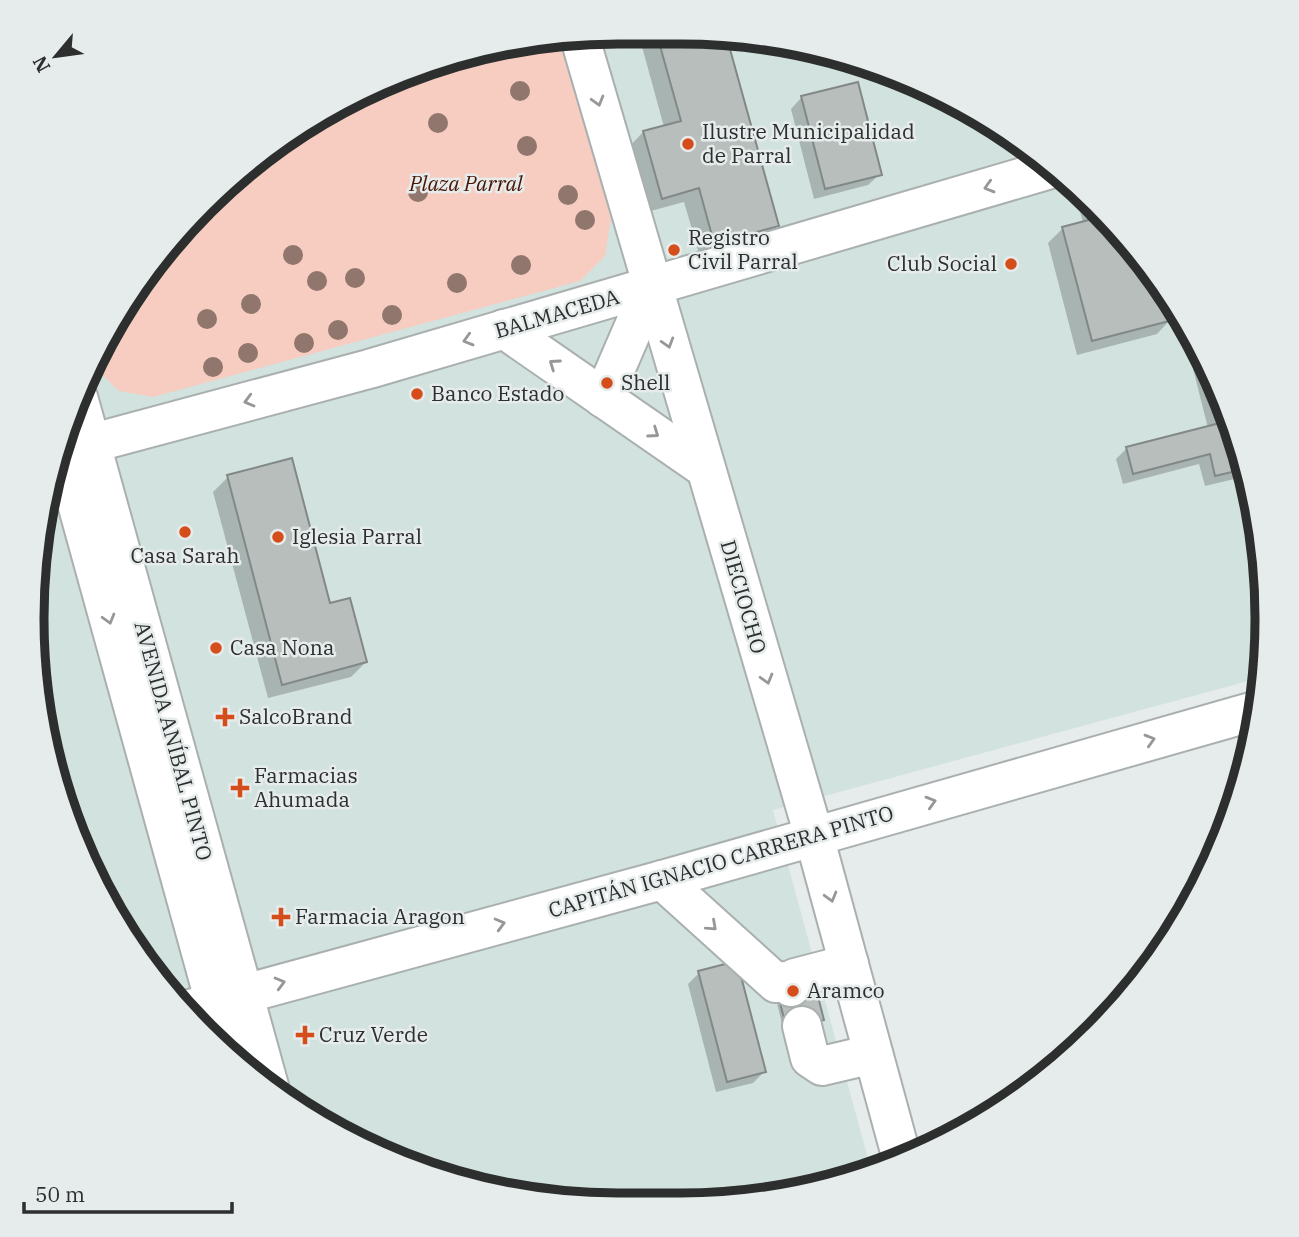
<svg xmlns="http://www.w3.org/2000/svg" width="1299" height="1237" viewBox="0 0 1299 1237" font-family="'IBM Plex Serif',serif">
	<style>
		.built { fill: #d2e2df }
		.green { fill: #f6cdc0 }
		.shadow { fill: #0003 }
		.building { fill: #b7bebc; stroke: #828887; stroke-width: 2 }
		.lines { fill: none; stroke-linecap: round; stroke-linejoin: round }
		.minor-casing { stroke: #a9b0af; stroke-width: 42 }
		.major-casing { stroke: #a9b0af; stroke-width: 42 }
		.minor { stroke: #fff; stroke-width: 38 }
		.major { stroke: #fff; stroke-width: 38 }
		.tree { fill: #90766c }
		.oneway { stroke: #969796 }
		.poi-dot { fill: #d44d1a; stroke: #e6eceb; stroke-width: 2.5 }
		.labels { text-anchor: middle; stroke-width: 5; stroke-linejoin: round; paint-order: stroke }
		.poi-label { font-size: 21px; fill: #2c2f2e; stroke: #e6eceb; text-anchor: start }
		.park-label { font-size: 21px; font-style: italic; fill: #4a1604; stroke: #e6eceb }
		.street-label { font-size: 21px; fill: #2c2f2e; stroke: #e6eceb }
		.rim { fill: none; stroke: #2c2f2e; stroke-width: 9 }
	</style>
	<rect width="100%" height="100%" fill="#e6eceb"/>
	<polygon class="built" points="619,32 833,52 940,92 1038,153 1122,232 1189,325 1236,430 1263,542 1266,657 1263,677 773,810 872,1173 757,1201 504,1194 393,1161 292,1106 177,1006 110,912 63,808 36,695 33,580 63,430 110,325 177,231 292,131 393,76 504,43"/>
	<polygon class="green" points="561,37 611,218 605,256 580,281 153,397 119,391 92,365 110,325 177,231 292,131 394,76 504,43"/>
	<g class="shadow">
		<polygon points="649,34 726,42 777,225 762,240 700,257 684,202 647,212 629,147 643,132 664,127 641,43"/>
		<polygon points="802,97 880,174 868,185 814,199 791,109"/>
		<polygon points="1087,199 1122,232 1180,313 1171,316 1171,319 1157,334 1077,355 1048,243 1063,228 1083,223 1079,207"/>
		<polygon points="1194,337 1236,430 1247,476 1205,486 1199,464 1123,484 1116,459 1127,448 1208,428 1187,345"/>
		<polygon points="228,477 329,605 366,662 351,677 268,698 213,492"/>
		<polygon points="699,973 764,1072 753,1083 716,1092 688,984"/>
		<polygon points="775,995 819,1023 784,1032"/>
	</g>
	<g class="building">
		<polygon points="657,35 728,42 779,226 714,243 699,188 662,199 643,131 681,121"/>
		<polygon points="858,82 882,175 825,189 801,96"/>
		<polygon points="1098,209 1122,232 1174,305 1170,306 1173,320 1092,341 1062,227 1100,217"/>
		<polygon points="1203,356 1236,430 1245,469 1215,476 1210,454 1133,474 1126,447 1220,423"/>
		<polygon points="292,458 330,603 350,598 367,662 282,685 227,475"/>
		<polygon points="737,961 766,1072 727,1082 698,971"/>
		<polygon points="814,981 824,1020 787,1030 777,991"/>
	</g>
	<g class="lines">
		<defs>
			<g id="minor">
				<polyline points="579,35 814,836 902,1159"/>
				<polyline points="504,329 706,469"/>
				<polyline points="603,398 651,287"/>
				<polyline points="662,880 776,983 784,981 791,987 795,978 849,964"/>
				<polyline points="183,1011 215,1002"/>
				<polyline points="802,1026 810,1058 822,1066 873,1054"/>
			</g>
			<g id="major">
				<polyline points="78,397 269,1086"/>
				<polyline points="60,442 228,1050"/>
				<polyline points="63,451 369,369 1054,168"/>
				<polyline points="215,1002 662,880 1258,710"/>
			</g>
		</defs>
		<use href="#minor" class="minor-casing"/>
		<use href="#major" class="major-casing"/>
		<use href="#minor" class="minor"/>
		<use href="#major" class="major"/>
	</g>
	<g class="tree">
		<circle cx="520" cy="91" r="10"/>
		<circle cx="438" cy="123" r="10"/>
		<circle cx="527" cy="146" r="10"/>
		<circle cx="418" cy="192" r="10"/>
		<circle cx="568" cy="195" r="10"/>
		<circle cx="585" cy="220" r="10"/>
		<circle cx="293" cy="255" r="10"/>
		<circle cx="521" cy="265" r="10"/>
		<circle cx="355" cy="278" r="10"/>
		<circle cx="317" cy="281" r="10"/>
		<circle cx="457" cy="283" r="10"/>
		<circle cx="251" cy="304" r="10"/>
		<circle cx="392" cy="315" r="10"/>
		<circle cx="207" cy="319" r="10"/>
		<circle cx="338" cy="330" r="10"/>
		<circle cx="304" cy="343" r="10"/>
		<circle cx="248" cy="353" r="10"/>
		<circle cx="213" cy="367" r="10"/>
	</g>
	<defs><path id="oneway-chevron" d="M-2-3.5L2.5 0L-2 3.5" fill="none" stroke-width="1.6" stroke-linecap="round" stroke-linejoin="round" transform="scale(1.75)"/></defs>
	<g class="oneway">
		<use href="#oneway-chevron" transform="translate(598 101) rotate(74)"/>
		<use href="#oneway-chevron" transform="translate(989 187) rotate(164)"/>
		<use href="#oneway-chevron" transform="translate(468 340) rotate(164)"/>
		<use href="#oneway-chevron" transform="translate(668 343) rotate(73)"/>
		<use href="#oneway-chevron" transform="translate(554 364) rotate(-145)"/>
		<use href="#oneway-chevron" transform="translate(249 401) rotate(165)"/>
		<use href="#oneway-chevron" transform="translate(654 433) rotate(35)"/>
		<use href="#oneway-chevron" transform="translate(109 619) rotate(74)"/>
		<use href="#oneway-chevron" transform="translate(767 679) rotate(74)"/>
		<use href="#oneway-chevron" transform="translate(1150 740) rotate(-16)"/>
		<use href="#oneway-chevron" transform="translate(931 802) rotate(-16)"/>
		<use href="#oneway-chevron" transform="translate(831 897) rotate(74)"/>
		<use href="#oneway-chevron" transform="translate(500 924) rotate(-15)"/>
		<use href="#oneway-chevron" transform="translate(712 926) rotate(42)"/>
		<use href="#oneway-chevron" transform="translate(280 983) rotate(-15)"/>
	</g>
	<g class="poi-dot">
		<circle cx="688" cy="144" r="7"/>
		<circle cx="674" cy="250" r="7"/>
		<circle cx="1011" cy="264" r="7"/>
		<circle cx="607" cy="383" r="7"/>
		<circle cx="417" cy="394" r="7"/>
		<circle cx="185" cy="532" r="7"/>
		<circle cx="278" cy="537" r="7"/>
		<circle cx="216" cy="648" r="7"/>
		<path d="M221.5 706.5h7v7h7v7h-7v7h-7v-7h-7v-7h7z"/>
		<path d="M236.5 777.5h7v7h7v7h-7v7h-7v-7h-7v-7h7z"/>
		<path d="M277.5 906.5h7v7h7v7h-7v7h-7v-7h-7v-7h7z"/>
		<circle cx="793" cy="991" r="7"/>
		<path d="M301.5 1024.5h7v7h7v7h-7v7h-7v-7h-7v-7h7z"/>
	</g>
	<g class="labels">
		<g class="poi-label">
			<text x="702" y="139">Ilustre Municipalidad<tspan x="702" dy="24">de Parral</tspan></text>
			<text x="688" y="245">Registro<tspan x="688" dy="24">Civil Parral</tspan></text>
			<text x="997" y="271" text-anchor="end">Club Social</text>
			<text x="621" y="390">Shell</text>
			<text x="431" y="401">Banco Estado</text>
			<text x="292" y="544">Iglesia Parral</text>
			<text x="185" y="563" text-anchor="middle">Casa Sarah</text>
			<text x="230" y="655">Casa Nona</text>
			<text x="239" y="724">SalcoBrand</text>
			<text x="254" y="783">Farmacias<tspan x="254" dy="24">Ahumada</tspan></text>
			<text x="295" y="924">Farmacia Aragon</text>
			<text x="807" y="998">Aramco</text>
			<text x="319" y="1042">Cruz Verde</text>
		</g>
		<g class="park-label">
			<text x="466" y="191">Plaza Parral</text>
		</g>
		<g class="street-label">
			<text transform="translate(557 314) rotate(-16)" y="7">BALMACEDA</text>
			<text transform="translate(743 597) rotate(74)" y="7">DIECIOCHO</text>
			<text transform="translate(173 741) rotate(75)" y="7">AVENIDA ANÍBAL PINTO</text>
			<text transform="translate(721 862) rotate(-16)" y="7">CAPITÁN IGNACIO CARRERA PINTO</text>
		</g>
	</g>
	<path d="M0 0H1299V1237H0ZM618 44H681A574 574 0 0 1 1255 618V619A574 574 0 0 1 681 1193H618A574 574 0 0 1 44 619V618A574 574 0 0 1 618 44Z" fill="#e6eceb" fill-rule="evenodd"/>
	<path class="rim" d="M618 44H681A574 574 0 0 1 1255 618V619A574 574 0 0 1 681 1193H618A574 574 0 0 1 44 619V618A574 574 0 0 1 618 44Z"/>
	<g transform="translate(56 56) rotate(241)" stroke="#e6eceb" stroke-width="5" paint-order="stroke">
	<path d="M0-5L12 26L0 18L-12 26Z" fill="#2c2f2e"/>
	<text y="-10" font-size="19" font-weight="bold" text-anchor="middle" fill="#2c2f2e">N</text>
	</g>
	<path d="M24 1202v10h208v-10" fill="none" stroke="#2c2f2e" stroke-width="3.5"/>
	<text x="35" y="1202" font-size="21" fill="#2c2f2e" stroke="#e6eceb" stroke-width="5" paint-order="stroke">50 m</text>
</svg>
